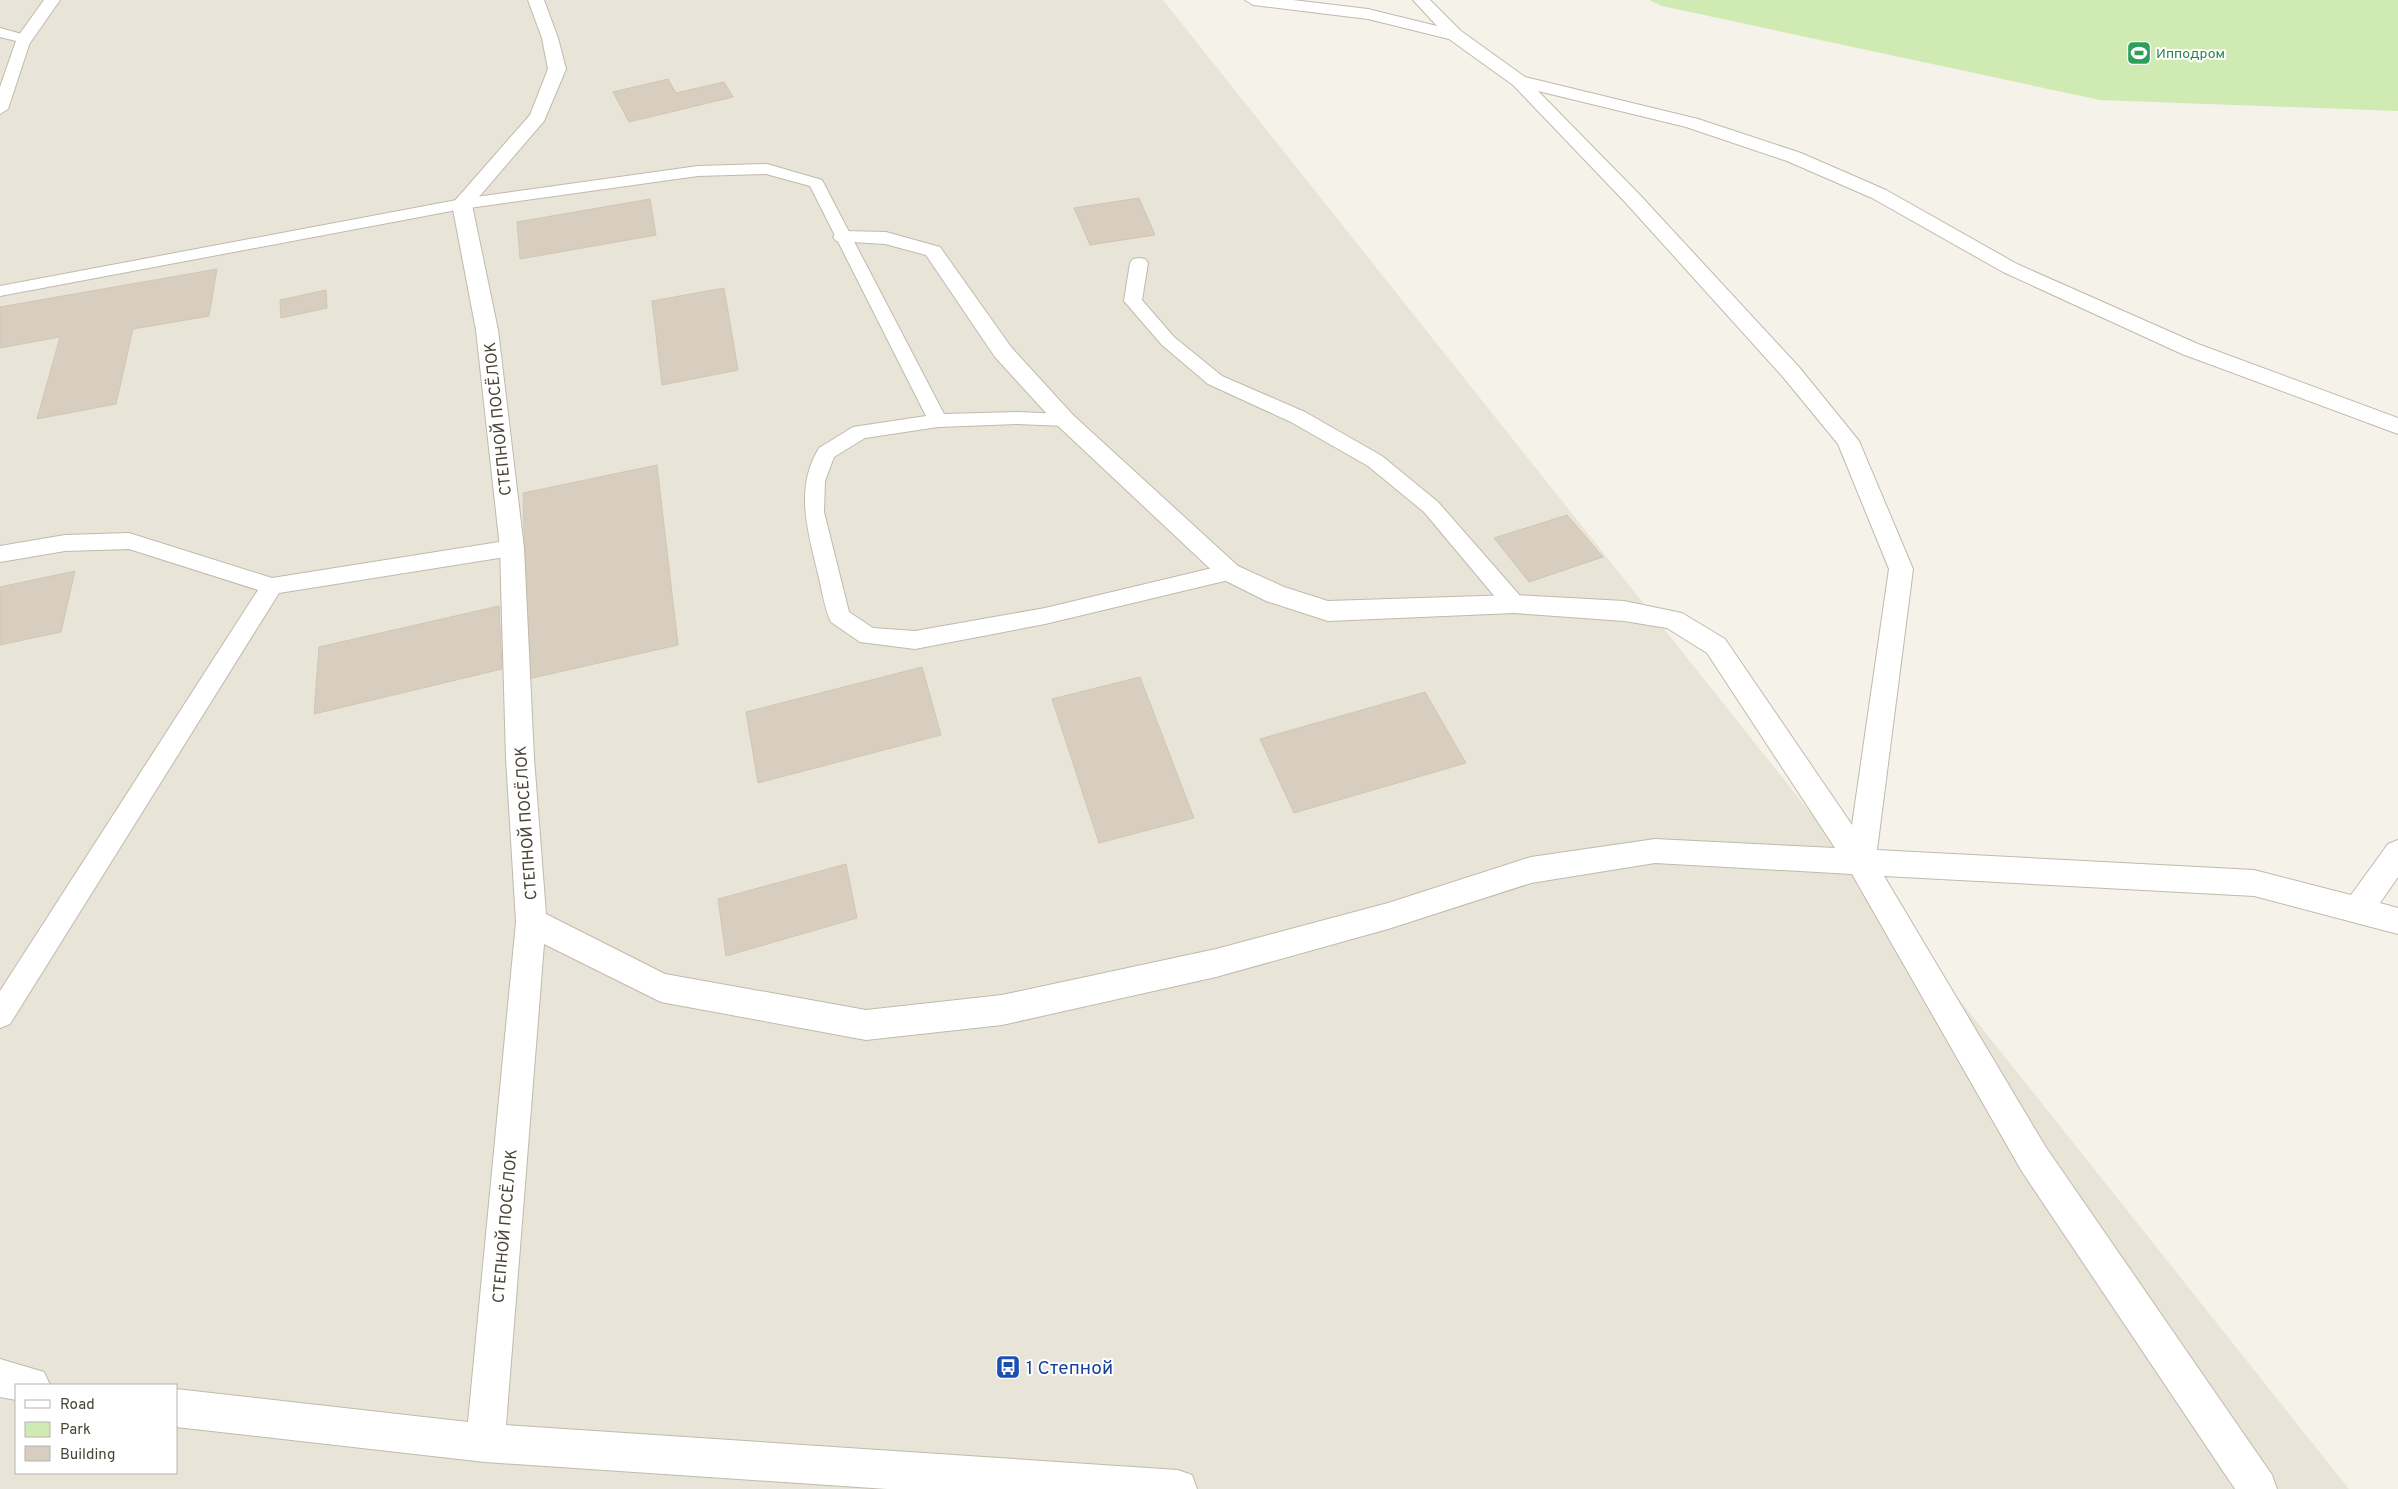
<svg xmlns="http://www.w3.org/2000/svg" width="2398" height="1489" viewBox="0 0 2398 1489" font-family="Overpass,sans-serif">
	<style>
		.residential { fill: #e9e4d8; fill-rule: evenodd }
		.green { fill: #cfeab2 }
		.building { fill: #d7cebf; stroke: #d2c6b2 }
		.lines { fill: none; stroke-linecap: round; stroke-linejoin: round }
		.lane-casing { stroke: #c1baac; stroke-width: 2 }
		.street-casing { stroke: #c1baac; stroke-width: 2 }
		.lane { fill: #fff; fill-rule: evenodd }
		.street { fill: #fff; fill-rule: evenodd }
		.labels { text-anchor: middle; stroke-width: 4; stroke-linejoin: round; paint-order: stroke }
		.far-leisure-label { font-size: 14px; fill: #27864d; stroke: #fff; text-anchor: start }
		.street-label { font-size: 16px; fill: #494337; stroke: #fff }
		.near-transit-label { font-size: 19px; fill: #164399; stroke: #fff; text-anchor: start }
	</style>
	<rect width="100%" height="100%" fill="#f5f2ea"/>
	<path class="residential" d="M0,0H1163L2349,1489H0ZM16,1385H176V1473H16Z"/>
	<polygon class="green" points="1649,0 2398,0 2398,111 2100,100 1662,6"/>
	<g class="building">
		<polygon points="668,79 676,93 724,82 733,97 629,122 613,92"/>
		<polygon points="1139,198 1155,235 1090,245 1074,208"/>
		<polygon points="650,199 656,235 520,259 517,222"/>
		<polygon points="217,269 209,316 133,329 116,404 37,419 60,337 0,348 0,307"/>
		<polygon points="724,288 738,370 662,385 652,301"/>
		<polygon points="326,290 327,308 281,318 280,300"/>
		<polygon points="657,465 678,645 528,679 523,493"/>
		<polygon points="1567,515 1603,557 1529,582 1494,538"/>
		<polygon points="75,571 61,632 0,645 0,587"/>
		<polygon points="499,606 502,669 314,714 319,647"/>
		<polygon points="922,667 941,735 758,783 746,712"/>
		<polygon points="1140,677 1194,818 1099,843 1052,699"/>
		<polygon points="1425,692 1466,763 1294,813 1260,739"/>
		<polygon points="846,864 857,918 726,956 718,899"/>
	</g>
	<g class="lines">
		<defs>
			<g id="lane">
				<polygon points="0,28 29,36 31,39 8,109 0,114 0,87 16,41 0,37"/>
				<path d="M767,164L822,180L944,414L1017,412L1065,414L1072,415L1075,420L1072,425L1065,426L1017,424L938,427L865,438L834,457L825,481L824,512L849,612L873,628L915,631L1045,608L1229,564L1237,566L1240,572L1237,578L1045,624L915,649L860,642L831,622C824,608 822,589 818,574C808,531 794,489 819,448L853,427L926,416L810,186L766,174L698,176L462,209L0,296V286L462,199L698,166Z"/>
				<polygon points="1139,258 1145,259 1148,263 1142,300 1174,337 1222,376 1305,412 1382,456 1438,502 1522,598 1525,604 1522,610 1514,612 1506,610 1424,512 1368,466 1291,422 1208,384 1162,345 1124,301 1130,263 1133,259"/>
				<polygon points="129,533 272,578 512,540 519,543 523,548 519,553 512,556 279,593 10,1024 0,1028 0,991 258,590 129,549 65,551 0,562 0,546 65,535"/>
			</g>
			<g id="street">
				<polygon points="44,0 60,0 30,43 18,43 16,39"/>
				<polygon points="528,0 544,0 558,38 566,69 544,121 472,205 498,330 524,548 534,758 546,914 665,974 866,1010 1002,995 1216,949 1388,903 1531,857 1655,839 1835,848 1707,653 1667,628 1624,621 1514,613 1328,621 1266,601 1220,578 1057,425 995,357 926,255 885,244 836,241 833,237 836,233 843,231 886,232 940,247 1011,347 1073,415 1238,566 1284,587 1328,601 1514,595 1624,601 1682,613 1725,639 1852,825 1889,569 1838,444 1783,377 1625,202 1513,85 1449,39 1368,19 1253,5 1245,0 1293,0 1368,9 1437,26 1413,0 1430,0 1461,31 1525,77 1698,119 1801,153 1886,190 2017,264 2198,344 2398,418 2398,434 2182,354 2003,272 1872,198 1787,161 1686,127 1538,91 1639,194 1799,367 1859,441 1913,569 1877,850 2254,870 2351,895 2388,844 2398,840 2398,877 2380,903 2398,908 2398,934 2254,896 1884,876 2045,1146 2272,1475 2277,1489 2235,1489 2021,1170 1852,874 1655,863 1531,883 1388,929 1216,977 1002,1025 866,1040 661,1002 544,944 506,1425 1178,1470 1192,1475 1197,1489 887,1489 485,1462 176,1427 176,1389 468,1422 516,922 506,758 500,548 476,330 452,204 530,115 548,69 542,38"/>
				<polygon points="0,1359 44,1372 50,1385 16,1385 16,1400 0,1397"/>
			</g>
		</defs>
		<use href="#lane" class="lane-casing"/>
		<use href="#street" class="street-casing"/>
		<use href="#lane" class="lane"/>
		<use href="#street" class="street"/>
	</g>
	<defs>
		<symbol id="stadium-square" viewBox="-11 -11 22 22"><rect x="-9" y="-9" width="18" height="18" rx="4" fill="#2e9e5b" stroke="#fff"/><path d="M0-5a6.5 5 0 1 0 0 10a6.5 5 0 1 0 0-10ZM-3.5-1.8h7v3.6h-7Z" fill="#fff"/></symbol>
		<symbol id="bus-square" viewBox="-11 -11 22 22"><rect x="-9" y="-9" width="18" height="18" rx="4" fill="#1a4fb4" stroke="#fff"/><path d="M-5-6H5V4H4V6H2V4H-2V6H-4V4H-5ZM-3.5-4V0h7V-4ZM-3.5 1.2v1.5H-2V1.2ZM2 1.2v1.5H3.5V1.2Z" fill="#fff"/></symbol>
	</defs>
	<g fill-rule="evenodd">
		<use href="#stadium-square" x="2125" y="39" width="28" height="28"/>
		<use href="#bus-square" x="994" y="1353" width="28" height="28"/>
	</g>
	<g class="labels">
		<g class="far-leisure-label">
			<text x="2156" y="58">Ипподром</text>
		</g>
		<g class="street-label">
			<text transform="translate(497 419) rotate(-96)" y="6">СТЕПНОЙ ПОСЁЛОК</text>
			<text transform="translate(525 823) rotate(-94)" y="6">СТЕПНОЙ ПОСЁЛОК</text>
			<text transform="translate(504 1226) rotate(-85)" y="6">СТЕПНОЙ ПОСЁЛОК</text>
		</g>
		<g class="near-transit-label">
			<text x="1026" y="1374">1 Степной</text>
		</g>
	</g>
	<rect x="15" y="1384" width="162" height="90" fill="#ffffff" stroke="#b6b4af"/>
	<rect x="25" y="1400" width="25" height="8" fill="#ffffff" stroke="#b6b4af"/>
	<text x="60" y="1409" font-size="15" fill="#494337">Road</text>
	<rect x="25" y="1422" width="25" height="15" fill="#cfeab2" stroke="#b6b4af"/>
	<text x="60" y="1434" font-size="15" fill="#494337">Park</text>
	<rect x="25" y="1446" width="25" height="15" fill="#d7cebf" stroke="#b6b4af"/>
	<text x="60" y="1459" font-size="15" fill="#494337">Building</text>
</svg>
